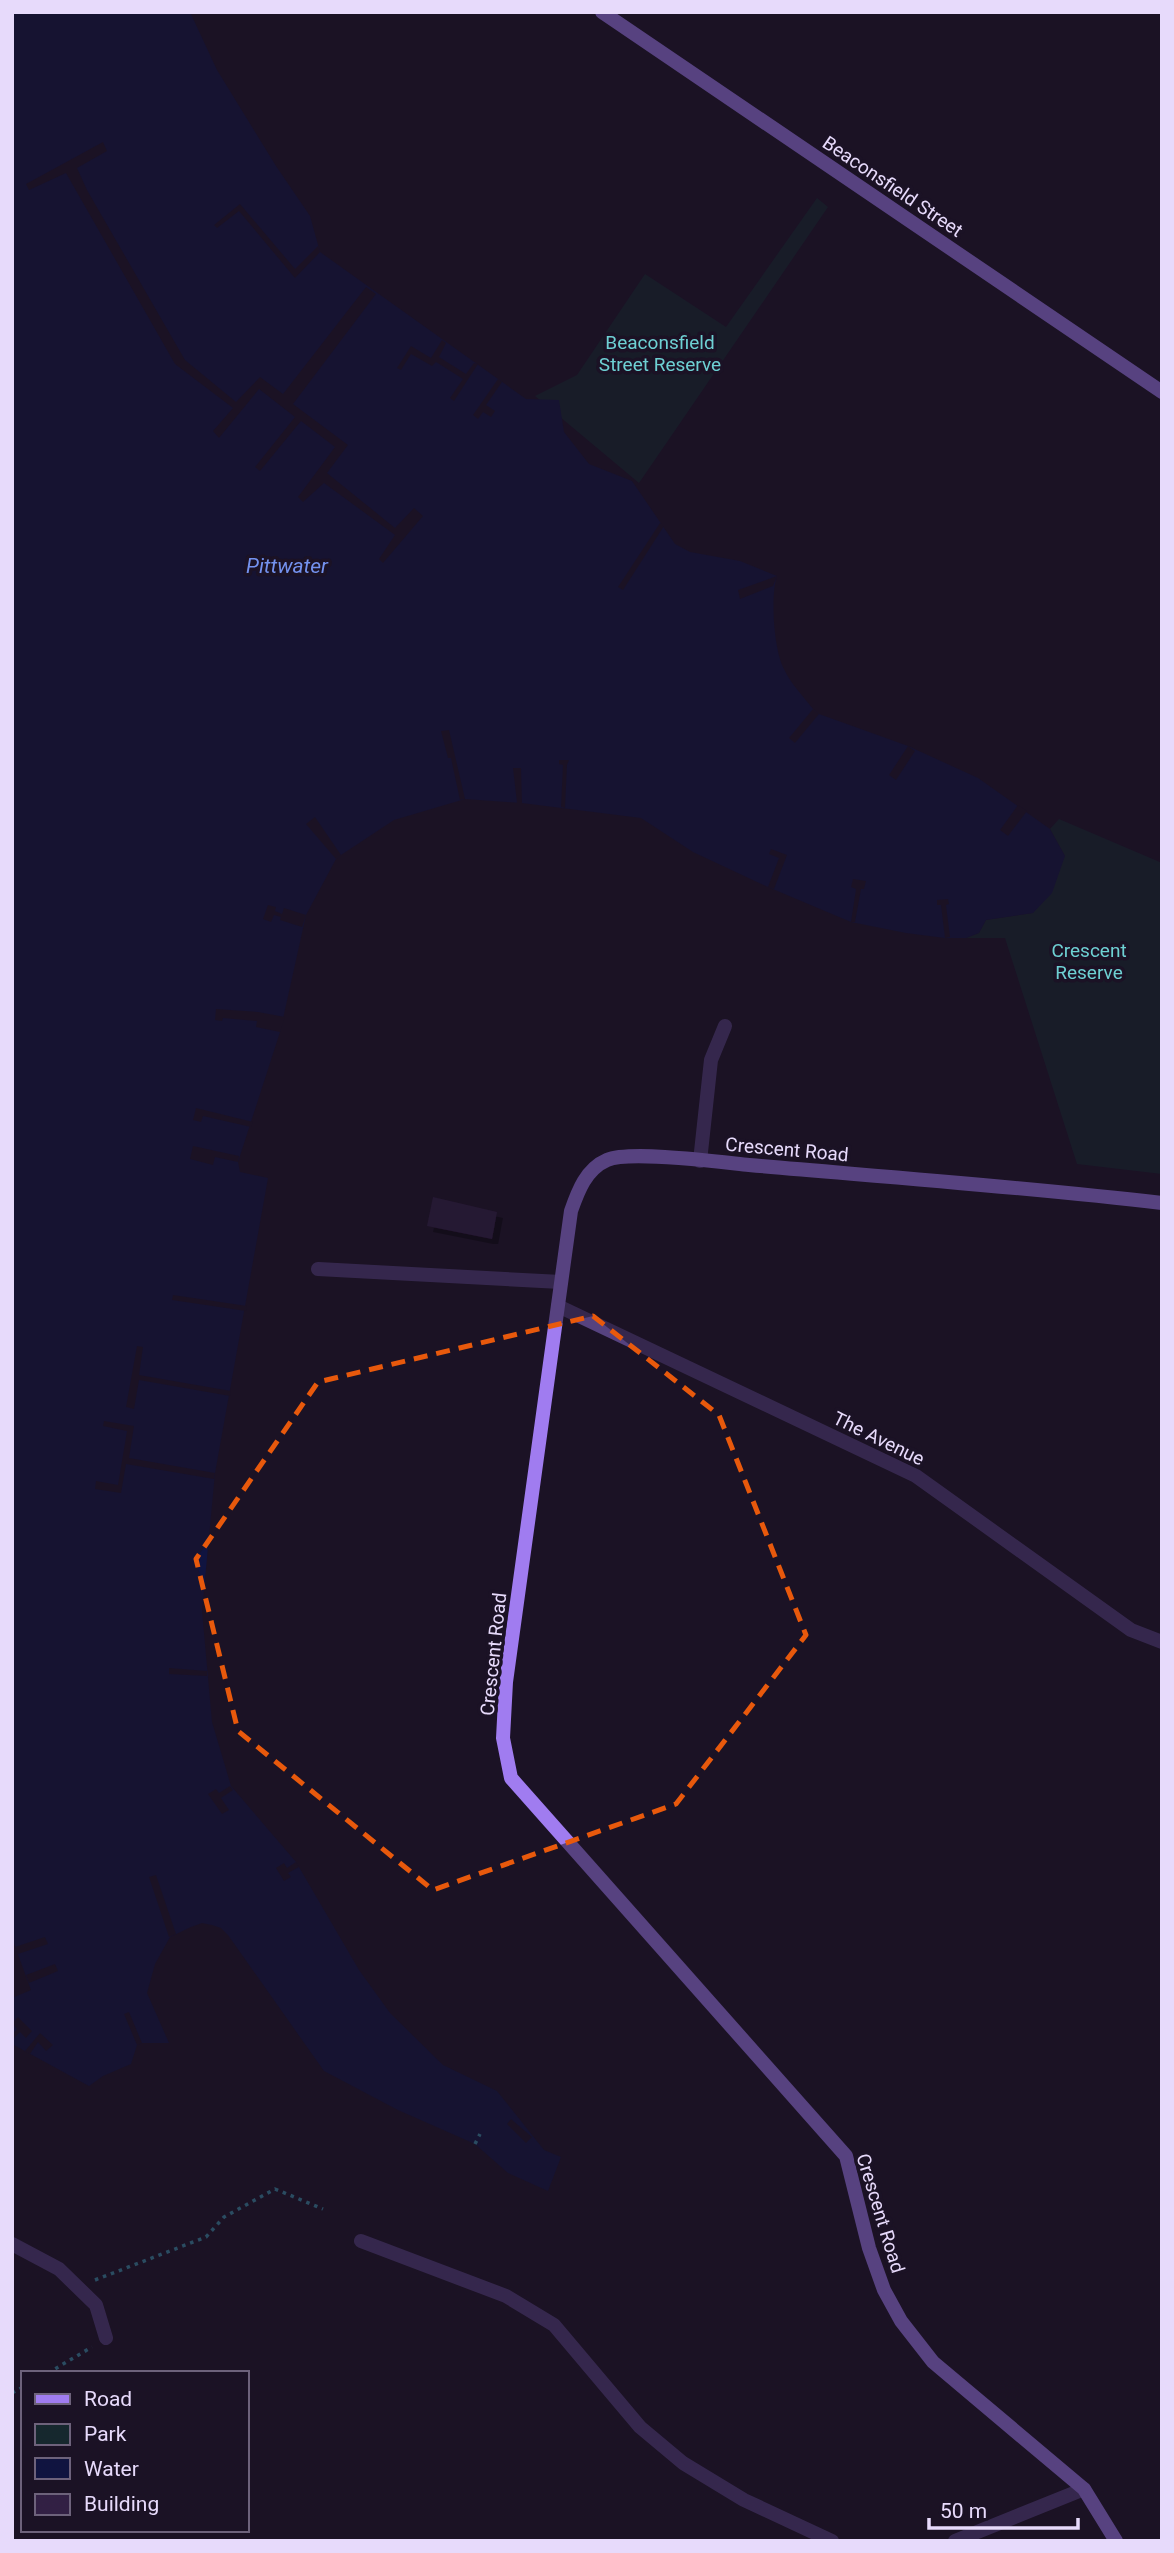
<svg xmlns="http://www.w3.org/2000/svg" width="1174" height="2553" viewBox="0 0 1174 2553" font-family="Roboto,sans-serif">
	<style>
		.green { fill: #16282e }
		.water { fill: #101440 }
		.pier { fill: #1b1225 }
		.building { fill: #322044; filter: url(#shadow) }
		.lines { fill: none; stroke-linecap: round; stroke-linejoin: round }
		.path { stroke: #3d93ac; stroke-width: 3.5; stroke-dasharray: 3.5 5; stroke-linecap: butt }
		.street { stroke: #56427f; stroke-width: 14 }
		.secondary { stroke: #a07cf0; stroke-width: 14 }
		.marked { fill: none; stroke: #e8590c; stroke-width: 5; stroke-dasharray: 14 9; stroke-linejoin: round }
		.labels { text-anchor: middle; stroke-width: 7; stroke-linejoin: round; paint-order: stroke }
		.street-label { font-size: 19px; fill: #e7dafb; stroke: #1b1225 }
		.park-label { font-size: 19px; fill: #6ed0d3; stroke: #1b1225 }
		.water-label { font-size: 21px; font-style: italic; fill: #7492ef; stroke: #1b1225 }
	</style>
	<defs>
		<filter id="shadow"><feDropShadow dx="6" dy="6" stdDeviation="0" flood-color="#0009"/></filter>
	</defs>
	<rect width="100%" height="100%" fill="#1b1225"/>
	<g class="green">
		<polygon points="817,198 828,207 639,483 535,396 577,375 645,274 726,327"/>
		<polygon points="1059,819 1162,863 1162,1174 1077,1164 1005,938 966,938 979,933 986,920 1033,913 1065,856 1050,829"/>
	</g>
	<path class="water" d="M12,12H190L217,70L276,166L310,216L320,252L526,399L559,400L564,432L589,464L632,481L675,544L690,552L740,561L777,576C770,596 774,651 784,669C790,683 804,697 813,709L819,714L908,746L978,778L1050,829L1065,856L1052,893L1033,913L986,920L979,933L966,938H945L906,933L851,922L768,887L693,852L641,818L522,803L465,799L394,820L341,855L336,859L306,915L280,1032L238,1162L240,1172L268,1178L215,1473L202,1611L212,1722L231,1786L296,1862L359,1970L390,2013L443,2065L497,2091L544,2150L561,2157L548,2191L508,2173L475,2144L398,2110L324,2071L228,1935L221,1928L212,1925L202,1923L191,1927L170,1937L155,1964L147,1993L169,2043H142L137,2045L131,2064L103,2076L89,2086L12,2044V1998L31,1990L12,1938Z"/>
	<g class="pier">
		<polygon points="103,142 107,151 77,168 87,190 185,360 236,402 260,377 283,394 366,287 376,294 293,404 348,445 327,473 395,528 414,508 423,516 383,563 379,559 395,535 324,483 303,502 298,497 335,447 301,421 260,471 255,467 295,417 259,389 219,438 213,431 233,408 175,364 66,173 29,190 26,184"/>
		<polygon points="240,204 295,269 318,246 320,252 295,278 239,211 217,228 214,225"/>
		<polygon points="442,340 446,343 439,357 466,374 474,363 478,364 454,401 450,398 463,379 436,362 432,366 411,354 401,370 397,368 411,346 431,358"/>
		<polygon points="498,379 502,382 486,405 495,411 491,417 483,412 478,419 473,415"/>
		<polygon points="660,523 664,526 623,590 618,587"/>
		<polygon points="777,576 773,586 740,599 738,590"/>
		<polygon points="813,709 819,714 795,743 789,738"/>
		<polygon points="449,730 465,799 460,800 451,758 448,758 441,731"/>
		<polygon points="908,746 915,751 896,780 889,775"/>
		<polygon points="559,760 569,760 567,765 565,808 561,807 563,765 559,764"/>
		<polygon points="513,768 521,768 522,803 517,803"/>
		<polygon points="1018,805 1027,811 1008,836 1000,830"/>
		<polygon points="315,817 341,855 336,859 306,824"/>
		<polygon points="771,849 787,855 774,889 768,887 779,858 769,854"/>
		<polygon points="853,879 866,881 864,889 861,889 855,922 851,922 856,889 851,887"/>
		<polygon points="948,899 949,904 946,905 950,937 945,938 941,905 937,905 937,900"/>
		<polygon points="268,905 276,907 275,911 282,914 284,908 306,915 302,927 280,920 281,917 274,915 271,922 263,919"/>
		<polygon points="216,1009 258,1012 285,1017 280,1032 256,1027 257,1021 223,1018 222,1021 215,1020"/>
		<polygon points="196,1108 253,1122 251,1127 203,1116 201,1122 193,1120"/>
		<polygon points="193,1146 239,1156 238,1162 215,1157 213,1165 190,1159"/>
		<polygon points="173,1295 247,1306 246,1311 172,1300"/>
		<polygon points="137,1346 143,1347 139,1375 231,1391 230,1396 139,1380 134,1409 126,1407"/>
		<polygon points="104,1421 134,1426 129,1458 215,1473 214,1479 126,1464 121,1493 95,1489 96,1481 118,1485 127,1431 103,1426"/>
		<polygon points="169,1668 207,1671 207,1676 169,1674"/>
		<polygon points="230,1786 233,1790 221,1798 229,1810 222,1814 208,1794 216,1789 219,1793"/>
		<polygon points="296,1862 299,1867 288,1873 291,1877 284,1881 276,1868 284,1863 287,1868"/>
		<polygon points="156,1875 176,1934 169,1937 149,1877"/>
		<polygon points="45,1937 48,1944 18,1954 15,1947"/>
		<polygon points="55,1964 58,1971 29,1983 26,1975"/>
		<polygon points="129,2012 142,2043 137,2045 124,2014"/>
		<polygon points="18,2017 32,2031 26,2038 20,2032 12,2040 12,2034 17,2029 12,2023"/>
		<polygon points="40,2033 53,2045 46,2051 38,2042 30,2054 25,2051"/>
		<polygon points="511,2119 532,2137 526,2143 507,2124"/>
	</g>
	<polygon class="building" points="433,1197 497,1212 492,1239 427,1226"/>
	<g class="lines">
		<g class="path">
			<polyline points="475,2144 480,2134"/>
			<polyline points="95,2280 206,2237 224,2217 275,2189 323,2209"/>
			<polyline points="48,2373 92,2347"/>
			<polyline points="12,2393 23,2387"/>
		</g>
		<g class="street">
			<polyline points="700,1161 711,1060 725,1026"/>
			<polyline points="318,1269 561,1282"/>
			<polyline points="558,1306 916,1476 1131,1630 1162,1642"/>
			<polyline points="361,2241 506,2296 554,2325 640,2427 683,2463 744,2500 832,2541"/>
			<polyline points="12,2244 59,2269 96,2305 106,2338"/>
			<polyline points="955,2541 1084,2489"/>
		</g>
		<g class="secondary">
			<polyline points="602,12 1162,392"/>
			<path d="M1116,2541L1084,2489L933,2362L901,2321L884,2290L869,2248L846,2156L511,1778L503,1738L506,1682L571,1211C578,1191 586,1169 607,1160C630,1150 720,1162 749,1165C887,1177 1025,1187 1162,1203"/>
		</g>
	</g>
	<path d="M0 0H1174V2553H0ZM593,1316L719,1415L806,1635L676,1804L433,1890L238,1731L196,1559L318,1382Z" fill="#1b1225" fill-opacity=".55" fill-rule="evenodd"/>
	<path class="marked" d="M593,1316L719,1415L806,1635L676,1804L433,1890L238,1731L196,1559L318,1382Z"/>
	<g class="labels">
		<g class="street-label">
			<text transform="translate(893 186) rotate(34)" y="7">Beaconsfield Street</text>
			<text transform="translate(787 1149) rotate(5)" y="7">Crescent Road</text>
			<text transform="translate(879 1438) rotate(26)" y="7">The Avenue</text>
			<text transform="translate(493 1654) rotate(-84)" y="7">Crescent Road</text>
			<text transform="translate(881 2213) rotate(73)" y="7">Crescent Road</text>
		</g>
		<g class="park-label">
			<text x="660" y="349">Beaconsfield<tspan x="660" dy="22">Street Reserve</tspan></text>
			<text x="1089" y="957">Crescent<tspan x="1089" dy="22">Reserve</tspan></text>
		</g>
		<g class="water-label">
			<text x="287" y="573">Pittwater</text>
		</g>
	</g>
	<rect width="1174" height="2553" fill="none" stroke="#e7dafb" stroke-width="28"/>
	<rect x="21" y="2371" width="228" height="161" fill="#1b1225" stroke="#6d627b" stroke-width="2"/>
	<rect x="35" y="2394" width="35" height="10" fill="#a07cf0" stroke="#6d627b" stroke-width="2"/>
	<text x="84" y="2406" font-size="21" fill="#e7dafb">Road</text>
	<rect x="35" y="2424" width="35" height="21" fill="#16282e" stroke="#6d627b" stroke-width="2"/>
	<text x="84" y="2441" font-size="21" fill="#e7dafb">Park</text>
	<rect x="35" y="2458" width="35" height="21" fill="#101440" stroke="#6d627b" stroke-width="2"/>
	<text x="84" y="2476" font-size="21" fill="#e7dafb">Water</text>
	<rect x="35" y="2494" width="35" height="21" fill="#322044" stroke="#6d627b" stroke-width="2"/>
	<text x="84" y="2511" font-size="21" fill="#e7dafb">Building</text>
	<path d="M929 2518v10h149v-10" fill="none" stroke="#e7dafb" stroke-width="3.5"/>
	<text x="940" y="2518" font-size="21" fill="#e7dafb" stroke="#1b1225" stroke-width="5" paint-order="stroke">50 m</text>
</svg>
